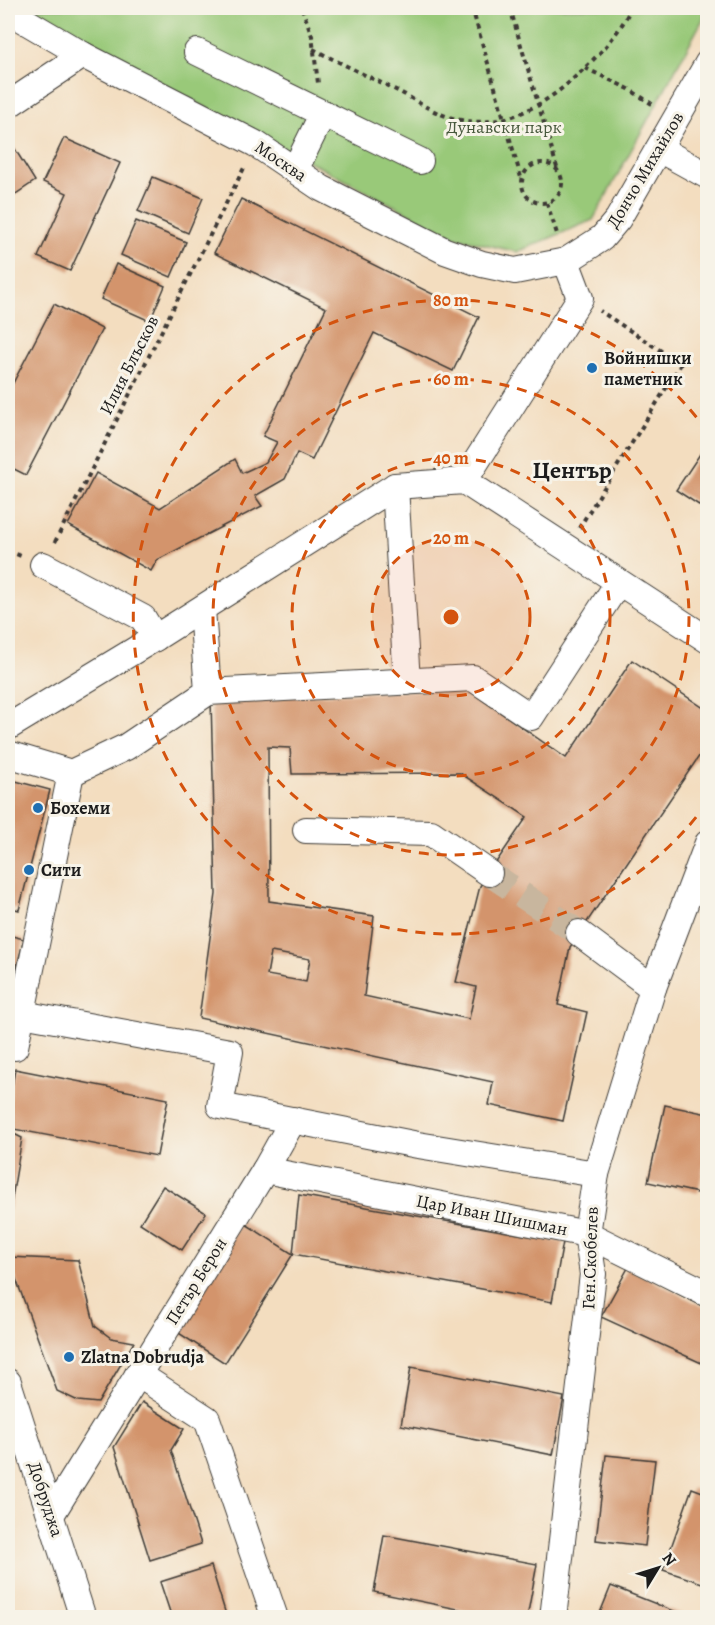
<svg xmlns="http://www.w3.org/2000/svg" width="715" height="1625" viewBox="0 0 715 1625" font-family="Alegreya,serif">
	<style>
		.green { fill: #99c979; stroke: #5a724a; stroke-width: 1.5 }
		.building { fill: #d3946c; fill-rule: evenodd }
		.lines { fill: none; stroke-linecap: round; stroke-linejoin: round }
		.minor-tunnel { stroke: #c8b69e; stroke-width: 26; stroke-dasharray: 26 13; stroke-linecap: butt }
		.minor-casing { stroke: #3c3934; stroke-width: 28 }
		.path { stroke: #3c3934; stroke-width: 4; stroke-dasharray: 4.5 4.5; stroke-linecap: butt }
		.minor { stroke: #fff; stroke-width: 26 }
		.ring { fill: none; stroke: #d4530e; stroke-width: 3; stroke-dasharray: 10 8 }
		.poi-dot { fill: #1f6fb2; stroke: #f7f3e8; stroke-width: 2 }
		.labels { text-anchor: middle; stroke-width: 6; stroke-linejoin: round; paint-order: stroke }
		.park-label { font-size: 18px; fill: #48593d; stroke: #f7f3e8 }
		.street-label { font-size: 18px; fill: #1c1c1c; stroke: #f7f3e8 }
		.poi-label { font-size: 18px; font-weight: bold; fill: #1c1c1c; stroke: #f7f3e8; text-anchor: start }
		.district-label { font-size: 24px; font-weight: bold; fill: #1c1c1c; stroke: #f7f3e8 }
		.centre { fill: #d4530e; stroke: #f7f3e8; stroke-width: 3 }
		.ring-label { font-size: 18px; text-anchor: middle; font-weight: bold; fill: #d4530e; stroke: #f7f3e8; stroke-width: 6; stroke-linejoin: round; paint-order: stroke }
	</style>
	<rect width="100%" height="100%" fill="#f7f3e8"/>
	<filter id="ink" filterUnits="userSpaceOnUse"><feTurbulence type="fractalNoise" baseFrequency=".0167" numOctaves="2"/><feDisplacementMap in="SourceGraphic" scale="12" xChannelSelector="R" yChannelSelector="G"/><feConvolveMatrix kernelMatrix="1 2 1 2 8 2 1 2 1" color-interpolation-filters="sRGB"/></filter>
	<filter id="wash" filterUnits="userSpaceOnUse"><feTurbulence type="fractalNoise" baseFrequency=".008" numOctaves="4" result="noise"/><feDisplacementMap in="SourceGraphic" scale="24" xChannelSelector="R" yChannelSelector="G"/><feGaussianBlur stdDeviation="1.35" result="paint"/><feColorMatrix in="noise" values="0 0 0 0 0 0 0 0 0 0 0 0 0 0 0 0 0 1.4 0 .05"/><feComposite in="paint" operator="in"/></filter>
	<g filter="url(#wash)">
		<rect width="100%" height="100%" fill="#f3ddbf"/>
		<polygon class="green" points="15,8 707,8 708,10 593,220 517,252 454,237"/>
		<g id="blocks">
			<g class="building">
				<polygon points="8,138 35,181 8,199"/>
				<polygon points="64,138 120,163 70,271 38,257 67,193 43,182"/>
				<polygon points="153,177 203,198 188,233 138,211"/>
				<polygon points="241,199 479,317 453,371 374,333 312,460 297,453 285,479 255,496 262,506 157,560 151,571 68,525 96,473 160,508 235,459 242,473 266,462 277,442 263,436 326,308 214,253"/>
				<polygon points="136,221 186,242 171,277 121,255"/>
				<polygon points="116,264 165,286 150,321 101,299"/>
				<polygon points="54,304 102,329 26,475 8,466 8,385 11,387"/>
				<polygon points="708,442 708,511 676,490"/>
				<path d="M632,660L708,711V743L570,947L558,1005L587,1012L563,1121L489,1105L493,1082L199,1018L216,894L211,700L465,688L566,758ZM268,747L290,748L292,774L460,773L527,817L480,886L456,982L476,987L469,1019L364,996L374,916L269,901ZM271,952L310,959L306,982L267,975Z"/>
				<polygon points="8,779 50,790 19,910 8,907"/>
				<polygon points="8,935 24,939 8,1000"/>
				<polygon points="15,1069 168,1099 157,1156 8,1128 8,1111"/>
				<polygon points="665,1105 708,1114 708,1146 698,1193 648,1182"/>
				<polygon points="8,1131 22,1138 10,1210 8,1210"/>
				<polygon points="163,1186 206,1213 182,1250 140,1223"/>
				<polygon points="299,1195 563,1242 552,1302 293,1254"/>
				<polygon points="241,1221 293,1254 225,1363 174,1330"/>
				<polygon points="8,1257 78,1260 95,1326 111,1338 134,1342 98,1403 78,1401 57,1391"/>
				<polygon points="628,1268 708,1309 708,1366 601,1317"/>
				<polygon points="411,1367 564,1397 553,1455 401,1425"/>
				<polygon points="142,1402 184,1429 171,1450 201,1544 150,1560 114,1447"/>
				<polygon points="606,1455 655,1460 645,1546 596,1540"/>
				<polygon points="692,1488 708,1494 708,1585 663,1570"/>
				<polygon points="384,1535 537,1564 527,1618 502,1618 374,1592"/>
				<polygon points="211,1566 227,1618 172,1618 160,1582"/>
				<polygon points="611,1586 689,1617 689,1618 598,1618"/>
			</g>
		</g>
	</g>
	<g filter="url(#ink)">
		<use href="#blocks" fill-opacity="0" stroke="#3c3934" stroke-width="1.5"/>
		<g class="lines">
			<polyline class="minor-tunnel" points="489,873 579,933"/>
			<defs>
				<g id="minor">
					<polyline points="8,11 83,55 256,144 321,188 445,251 482,264 515,271 566,261 602,238 618,219 708,63"/>
					<polyline points="197,52 420,161"/>
					<polyline points="8,105 83,55"/>
					<polyline points="659,149 708,176"/>
					<polyline points="295,170 323,113"/>
					<polyline points="464,481 580,298 566,261"/>
					<polyline points="395,486 407,682"/>
					<polyline points="43,565 143,618 155,638"/>
					<polyline points="208,692 473,678 531,717 618,583"/>
					<polyline points="8,727 155,638 395,486 464,481 708,640"/>
					<polyline points="8,754 71,773 15,1047 8,1046"/>
					<polyline points="71,773 126,747 208,692 202,609"/>
					<polyline points="306,830 431,833 489,873"/>
					<polyline points="579,933 653,988"/>
					<polyline points="22,1014 230,1052 220,1106 418,1145 596,1174"/>
					<polyline points="265,1170 587,1234 708,1294"/>
					<polyline points="138,1374 207,1419 275,1618"/>
					<polyline points="8,1382 83,1618"/>
					<polyline points="51,1515 265,1170 293,1120"/>
					<polyline points="553,1618 593,1274 587,1234 596,1174 653,988 708,843"/>
				</g>
			</defs>
			<use href="#minor" class="minor-casing"/>
			<g class="path">
				<polyline points="302,8 312,36 318,83"/>
				<polyline points="472,8 522,181"/>
				<polyline points="510,8 558,171"/>
				<path d="M313,49C342,64 371,78 400,92C415,100 432,112 449,117C496,132 540,109 574,78C597,57 618,36 631,8"/>
				<polyline points="585,68 629,89 655,106"/>
				<circle cx="542" cy="183" r="20"/>
				<polyline points="547,203 558,237"/>
				<polyline points="579,528 681,364 600,311"/>
				<polyline points="55,542 245,166"/>
				<polyline points="8,551 21,556"/>
			</g>
			<use href="#minor" class="minor"/>
		</g>
	</g>
	<circle cx="451" cy="617" r="79" fill="#d4530e" fill-opacity=".12"/>
	<g class="ring">
		<circle cx="451" cy="617" r="79"/>
		<circle cx="451" cy="617" r="159"/>
		<circle cx="451" cy="617" r="238"/>
		<path d="M707 803A317 317 0 1 1 707 431"/>
	</g>
	<g class="poi-dot">
		<circle cx="592" cy="368" r="6"/>
		<circle cx="38" cy="808" r="6"/>
		<circle cx="29" cy="870" r="6"/>
		<circle cx="69" cy="1357" r="6"/>
	</g>
	<g class="labels">
		<g class="park-label">
			<text x="504" y="133">Дунавски парк</text>
		</g>
		<g class="street-label">
			<text transform="translate(281 161) rotate(34)" y="6">Москва</text>
			<text transform="translate(645 170) rotate(-59)" y="6">Дончо Михайлов</text>
			<text transform="translate(129 365) rotate(-63)" y="6">Илия Блъсков</text>
			<text transform="translate(492 1215) rotate(11)" y="6">Цар Иван Шишман</text>
			<text transform="translate(590 1258) rotate(-88)" y="6">Ген.Скобелев</text>
			<text transform="translate(196 1281) rotate(-58)" y="6">Петър Берон</text>
			<text transform="translate(46 1499) rotate(72)" y="6">Добруджа</text>
		</g>
		<g class="poi-label">
			<text x="604" y="364">Войнишки<tspan x="604" dy="21">паметник</tspan></text>
			<text x="50" y="814">Бохеми</text>
			<text x="41" y="876">Сити</text>
			<text x="81" y="1363">Zlatna Dobrudja</text>
		</g>
		<g class="district-label">
			<text x="572" y="478">Център</text>
		</g>
	</g>
	<circle cx="451" cy="617" r="9" class="centre"/>
	<g class="ring-label">
		<text x="451" y="306">80 m</text>
		<text x="451" y="385">60 m</text>
		<text x="451" y="464">40 m</text>
		<text x="451" y="544">20 m</text>
	</g>
	<rect width="715" height="1625" fill="none" stroke="#f7f3e8" stroke-width="30"/>
	<g transform="translate(658 1568) rotate(52)" stroke="#f7f3e8" stroke-width="4.5" paint-order="stroke">
	<path d="M0-4.5L10 22L0 15L-10 22Z" fill="#1c1c1c"/>
	<text y="-9" font-size="16" font-weight="bold" text-anchor="middle" fill="#1c1c1c">N</text>
	</g>
</svg>
